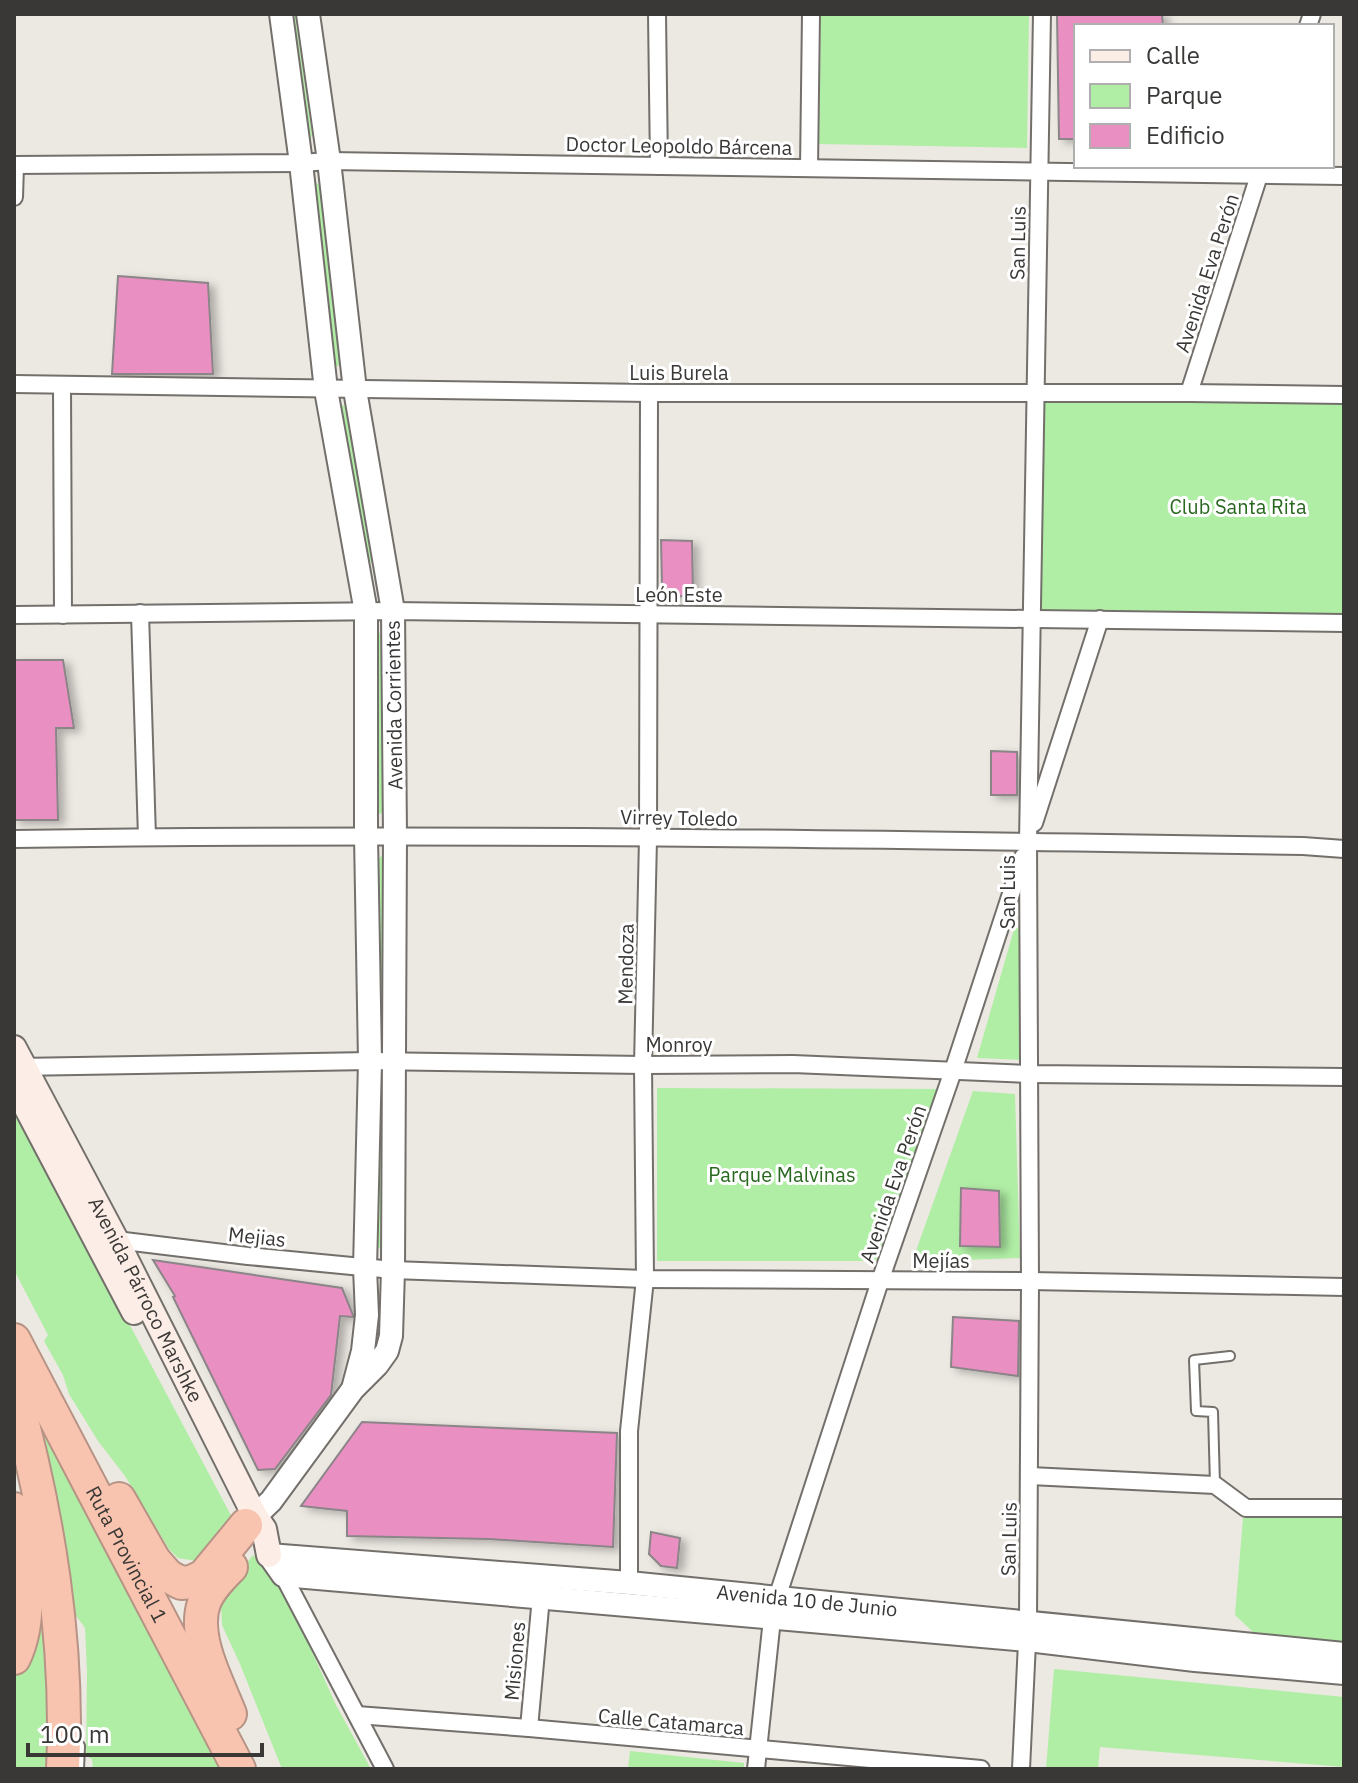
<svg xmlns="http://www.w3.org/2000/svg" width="1358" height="1783" viewBox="0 0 1358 1783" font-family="'IBM Plex Sans',sans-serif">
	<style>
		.green { fill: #b0eea5 }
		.building { fill: #e98fc2; stroke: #8b8588; stroke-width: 2; filter: url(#shadow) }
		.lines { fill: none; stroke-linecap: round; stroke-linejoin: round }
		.service-casing { stroke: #736f6b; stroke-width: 12 }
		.minor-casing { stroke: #736f6b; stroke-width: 20 }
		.tertiary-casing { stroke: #736f6b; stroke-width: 26 }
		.secondary-casing { stroke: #736f6b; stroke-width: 28 }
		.motorway-casing { stroke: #b69385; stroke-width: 36 }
		.service { stroke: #fff; stroke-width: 8 }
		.minor { stroke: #fff; stroke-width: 16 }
		.tertiary { stroke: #fff; stroke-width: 22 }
		.secondary { stroke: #fdede7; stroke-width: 24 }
		.motorway { stroke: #f9c4af; stroke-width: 32 }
		.labels { text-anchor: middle; stroke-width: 6; stroke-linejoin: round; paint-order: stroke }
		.street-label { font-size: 20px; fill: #3a3836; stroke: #fff }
		.park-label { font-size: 20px; fill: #29681f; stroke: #fff }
	</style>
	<defs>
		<filter id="shadow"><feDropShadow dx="6" dy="3.5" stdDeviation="4" flood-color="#0004"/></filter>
	</defs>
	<rect width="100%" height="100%" fill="#ece8e2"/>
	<g class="green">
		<polygon points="287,14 295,14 312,135 310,140"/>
		<polygon points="821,14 1029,14 1027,148 819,144"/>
		<polygon points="317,183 320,186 341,361 340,365 337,366 334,365 313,185"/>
		<polygon points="1042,399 1344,404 1344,614 1040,610"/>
		<polygon points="343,405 348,408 374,560 370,563 368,562 340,409"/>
		<polygon points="378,632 383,635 384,809 382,813 379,814 376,813 375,634"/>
		<polygon points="381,856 385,858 383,1037 383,1017 378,1008 377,862"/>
		<polygon points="1015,926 1020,930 1023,1060 977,1058"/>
		<polygon points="381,1080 384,1082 383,1248 380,1249 377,1246 376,1084"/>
		<polygon points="657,1088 938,1089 876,1261 657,1261"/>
		<polygon points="973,1091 1015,1094 1020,1258 912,1262"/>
		<polygon points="14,1107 234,1521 196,1561 178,1558 169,1549 125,1476 98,1441 69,1394 63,1375 44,1341 48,1335 14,1270"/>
		<polygon points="29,1409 39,1410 227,1769 93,1769 92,1759 86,1756 87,1671 85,1628 69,1606"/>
		<polygon points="14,1443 35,1514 54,1769 14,1769 14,1672 33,1569"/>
		<polygon points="1344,1517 1344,1643 1253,1632 1235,1615 1243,1518"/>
		<polygon points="259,1555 268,1564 295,1614 336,1705 371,1769 282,1769 240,1664 222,1625 221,1606 227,1589 252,1556"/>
		<polygon points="1054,1669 1344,1697 1344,1767 1100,1747 1098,1769 1046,1769"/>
		<polygon points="630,1751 744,1763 744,1769 628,1769"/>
	</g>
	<g class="building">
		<polygon points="1057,14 1162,14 1163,26 1076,26 1076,139 1059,139"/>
		<polygon points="118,276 208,283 213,374 112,374"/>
		<polygon points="661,540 692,541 693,595 673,597 662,587"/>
		<polygon points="14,660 63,660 74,728 56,728 58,820 14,820"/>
		<polygon points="991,751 1017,752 1017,795 991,795"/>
		<polygon points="961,1188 999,1191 1000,1247 960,1246"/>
		<polygon points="153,1260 342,1288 353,1315 353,1317 340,1316 331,1395 275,1469 258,1470 173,1297 175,1296"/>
		<polygon points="953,1317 1019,1321 1018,1376 951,1367"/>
		<polygon points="362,1422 617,1433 613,1547 488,1539 347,1536 347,1511 301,1506"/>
		<polygon points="651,1532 680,1538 677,1568 661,1566 649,1554"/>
	</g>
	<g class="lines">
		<defs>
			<g id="service">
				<polyline points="1215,1485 1213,1412 1196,1411 1194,1360 1230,1356"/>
				<polyline points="76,1739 80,1746 79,1769"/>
			</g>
			<g id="minor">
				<polyline points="657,14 659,166"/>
				<polyline points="1308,26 1312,14"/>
				<polyline points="14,165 301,163 329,161 1344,176"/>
				<polyline points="809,168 811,14"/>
				<polyline points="14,197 15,165"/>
				<polyline points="14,384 649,393 1189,393 1344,395"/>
				<polyline points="62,385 63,615"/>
				<polyline points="1189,393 1262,166"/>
				<polyline points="140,613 147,837"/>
				<polyline points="14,615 393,611 1344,623"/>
				<polyline points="1034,823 1100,619"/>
				<path d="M14,839C444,833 873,839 1303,846L1344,849"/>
				<polyline points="18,1067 370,1061 643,1065 793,1064 1030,1074 1344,1077"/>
				<polyline points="116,1240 248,1256 393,1270 645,1279 1030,1281 1344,1287"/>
				<polyline points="1030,1476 1215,1485 1246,1508 1344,1508"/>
				<polyline points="283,1575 385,1769"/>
				<polyline points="629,1583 629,1431 645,1279 643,1065 648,838 649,393"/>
				<polyline points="357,1715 529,1728 981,1769"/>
				<polyline points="529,1728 541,1597"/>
				<polyline points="756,1769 772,1619 777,1598 880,1281 953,1071 1023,857"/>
				<polyline points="1021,1769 1028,1621 1030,1281 1028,842 1042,14"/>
			</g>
			<g id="tertiary">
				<polyline points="281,14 301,163 326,390 366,612 366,836 370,1061 365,1268 367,1315 363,1351 354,1385"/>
				<polyline points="246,1525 271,1501 353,1389 377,1365 387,1351 391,1336 393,1270 395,836 393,611 355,390 329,161 308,14"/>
				<polyline points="269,1555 283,1575 1028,1640 1195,1660 1344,1673"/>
				<path id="s1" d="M269,1555L629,1583L1344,1654"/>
			</g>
			<g id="secondary">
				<path id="s2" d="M14,1048L116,1240L255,1516L264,1529L269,1555"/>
				<polyline points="14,1084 134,1312"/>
			</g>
			<g id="motorway">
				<path id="s3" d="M14,1340L239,1769"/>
				<path d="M14,1390C48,1514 69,1640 63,1769"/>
				<polyline points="119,1499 154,1560 168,1576 181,1583 191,1582 204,1576 246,1525"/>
				<path d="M14,1509C21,1558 36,1612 14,1658"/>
				<path d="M230,1714C218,1683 192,1637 204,1603C209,1589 221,1577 231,1567"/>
			</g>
		</defs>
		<use href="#service" class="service-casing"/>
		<use href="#minor" class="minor-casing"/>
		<use href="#tertiary" class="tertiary-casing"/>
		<use href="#secondary" class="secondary-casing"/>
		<use href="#motorway" class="motorway-casing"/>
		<use href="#service" class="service"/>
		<use href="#minor" class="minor"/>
		<use href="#tertiary" class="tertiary"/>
		<use href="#secondary" class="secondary"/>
		<use href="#motorway" class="motorway"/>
	</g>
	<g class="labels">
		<g class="street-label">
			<text transform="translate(679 146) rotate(1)" y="7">Doctor Leopoldo Bárcena</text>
			<text transform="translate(1018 243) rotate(-89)" y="7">San Luis</text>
			<text transform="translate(1207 273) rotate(-72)" y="7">Avenida Eva Perón</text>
			<text x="679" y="380">Luis Burela</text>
			<text x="679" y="602">León Este</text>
			<text transform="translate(394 705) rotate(-91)" y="7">Avenida Corrientes</text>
			<text transform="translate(679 818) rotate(1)" y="7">Virrey Toledo</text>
			<text transform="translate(1008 892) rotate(-90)" y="7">San Luis</text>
			<text transform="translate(626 964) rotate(-89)" y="7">Mendoza</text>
			<text x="679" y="1052">Monroy</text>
			<text transform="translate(893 1184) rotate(-71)" y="7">Avenida Eva Perón</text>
			<text transform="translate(257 1237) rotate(6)" y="7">Mejias</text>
			<text x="941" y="1268">Mejías</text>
			<text dy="7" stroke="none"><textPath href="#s2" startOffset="284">Avenida Párroco Marshke</textPath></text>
			<text transform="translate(1009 1539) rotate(-89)" y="7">San Luis</text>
			<text dy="7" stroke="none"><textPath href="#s3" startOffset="242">Ruta Provincial 1</textPath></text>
			<text dy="7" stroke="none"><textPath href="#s1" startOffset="540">Avenida 10 de Junio</textPath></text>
			<text transform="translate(515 1661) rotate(-85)" y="7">Misiones</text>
			<text transform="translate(671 1722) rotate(5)" y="7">Calle Catamarca</text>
		</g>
		<g class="park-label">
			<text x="1238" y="514">Club Santa Rita</text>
			<text x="782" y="1182">Parque Malvinas</text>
		</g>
	</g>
	<rect width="1358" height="1783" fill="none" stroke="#3a3836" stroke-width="32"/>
	<rect x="1074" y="24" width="260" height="144" fill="#ffffff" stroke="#b0afaf" stroke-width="2"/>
	<rect x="1090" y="50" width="40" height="12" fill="#fdede7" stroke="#b0afaf" stroke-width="2"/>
	<text x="1146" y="64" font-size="24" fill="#3a3836">Calle</text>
	<rect x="1090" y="84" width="40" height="24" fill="#b0eea5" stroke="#b0afaf" stroke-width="2"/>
	<text x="1146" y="104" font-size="24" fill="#3a3836">Parque</text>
	<rect x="1090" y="124" width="40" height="24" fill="#e98fc2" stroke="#b0afaf" stroke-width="2"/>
	<text x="1146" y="144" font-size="24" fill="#3a3836">Edificio</text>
	<path d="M28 1743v12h234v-12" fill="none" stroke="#3a3836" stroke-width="4"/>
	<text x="40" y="1743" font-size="24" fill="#3a3836" stroke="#ffffff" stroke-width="6" paint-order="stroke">100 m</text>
</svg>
